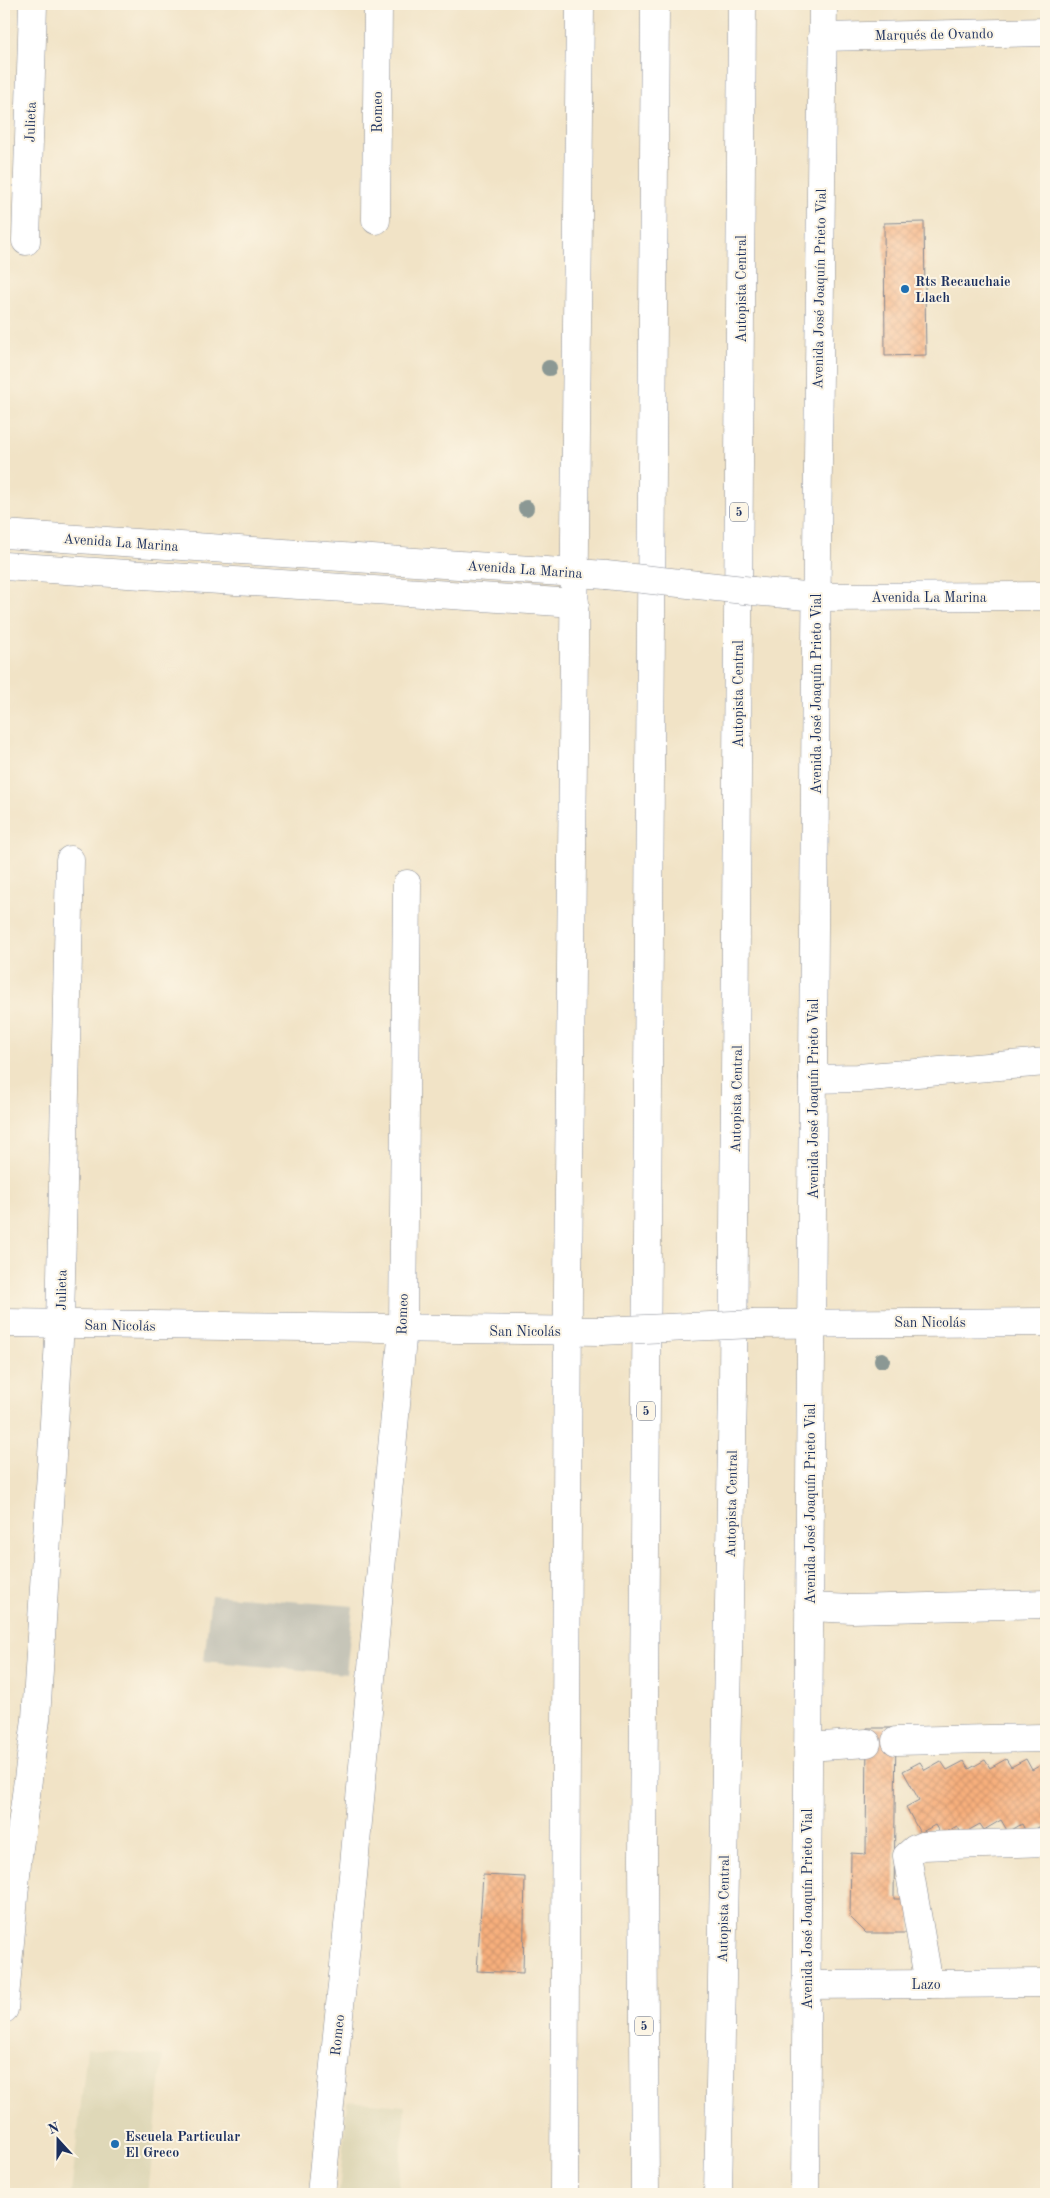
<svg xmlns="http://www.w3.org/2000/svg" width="1050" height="2198" viewBox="0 0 1050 2198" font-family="'Old Standard TT',serif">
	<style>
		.built { fill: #dfd8b8 }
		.industrial { fill: #c6c5b8 }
		.building { fill: url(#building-cross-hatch) }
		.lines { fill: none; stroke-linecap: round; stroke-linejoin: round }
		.minor-casing { stroke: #868992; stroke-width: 29 }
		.major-casing { stroke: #868992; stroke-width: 29 }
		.highway-casing { stroke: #868992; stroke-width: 29 }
		.minor { stroke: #fff; stroke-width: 28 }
		.major { stroke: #fff; stroke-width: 28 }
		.highway { stroke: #fff; stroke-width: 28 }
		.minor-bridge-casing { stroke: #868992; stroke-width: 29; stroke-linecap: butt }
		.minor-bridge { stroke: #fff; stroke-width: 28 }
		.tree { fill: #8b9894 }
		.poi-dot { fill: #1f6fb2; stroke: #fcf5e5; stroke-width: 2 }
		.labels { text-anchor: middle; stroke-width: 4; stroke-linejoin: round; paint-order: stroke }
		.shield { fill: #fcf5e5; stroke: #5e6a86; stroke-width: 1 }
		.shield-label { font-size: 12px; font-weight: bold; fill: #1b2f5e }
		.street-label { font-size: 14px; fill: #1b2f5e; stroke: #fcf5e5 }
		.poi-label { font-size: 14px; font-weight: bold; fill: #1b2f5e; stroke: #fcf5e5; text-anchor: start }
	</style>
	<defs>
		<pattern id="building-cross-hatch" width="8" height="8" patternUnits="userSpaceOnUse" patternTransform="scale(1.25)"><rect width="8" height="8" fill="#f7af7c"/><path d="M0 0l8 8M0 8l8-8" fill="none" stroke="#d3976e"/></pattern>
	</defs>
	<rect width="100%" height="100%" fill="#fcf5e5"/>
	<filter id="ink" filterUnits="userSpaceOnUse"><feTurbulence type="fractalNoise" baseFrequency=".02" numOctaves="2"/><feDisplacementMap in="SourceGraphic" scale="10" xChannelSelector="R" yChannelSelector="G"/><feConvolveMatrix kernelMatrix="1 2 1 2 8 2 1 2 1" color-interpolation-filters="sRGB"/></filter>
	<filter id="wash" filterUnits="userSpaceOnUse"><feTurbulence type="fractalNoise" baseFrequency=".0096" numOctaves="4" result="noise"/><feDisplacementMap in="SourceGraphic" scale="20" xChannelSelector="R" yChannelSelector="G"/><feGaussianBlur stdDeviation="1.12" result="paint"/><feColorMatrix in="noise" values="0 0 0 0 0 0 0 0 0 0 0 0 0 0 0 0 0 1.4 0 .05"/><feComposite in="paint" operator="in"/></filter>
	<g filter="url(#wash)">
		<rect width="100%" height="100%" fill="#f1e3c6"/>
		<g class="built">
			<polygon points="87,2049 163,2056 148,2194 71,2194"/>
			<polygon points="347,2101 405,2106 398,2194 339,2194"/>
		</g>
		<polygon class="industrial" points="211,1595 353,1606 346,1674 204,1661"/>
		<g id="blocks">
			<g class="building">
				<polygon points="924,222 926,355 885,356 884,223"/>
				<polygon points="867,1728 896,1728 894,1899 911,1899 911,1933 866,1933 850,1917 851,1853 866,1854"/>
				<polygon points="1006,1759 1011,1767 1026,1759 1032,1770 1046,1762 1046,1828 1044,1824 1027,1834 1022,1824 1008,1832 1001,1820 984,1830 980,1824 962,1834 957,1826 941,1835 935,1825 920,1833 906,1807 919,1800 903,1771 920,1762 925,1770 941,1761 947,1770 964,1761 969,1769 985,1760 990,1768"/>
				<polygon points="483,1875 525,1877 523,1973 477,1971"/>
			</g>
		</g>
	</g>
	<g filter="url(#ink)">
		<use href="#blocks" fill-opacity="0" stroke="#868992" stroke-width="1"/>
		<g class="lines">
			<defs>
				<g id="minor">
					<polyline points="822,37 1046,32"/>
					<polyline points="376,220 378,4"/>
					<polyline points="26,241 33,4"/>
					<polyline points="4,534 606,575"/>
					<polyline points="4,566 575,603"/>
					<polyline points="753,591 816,597 1046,596"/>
					<polyline points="813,1079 858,1078 1046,1062"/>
					<polyline points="4,1323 601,1331"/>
					<polyline points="754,1324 1046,1322"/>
					<polyline points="809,1607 852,1609 1046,1604"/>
					<polyline points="896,1741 1042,1738 1046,1740"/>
					<polyline points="808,1747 867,1743"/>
					<polyline points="929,1984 907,1856 915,1849 922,1846 1046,1842"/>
					<polyline points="806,1985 1046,1983"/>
					<polyline points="4,2009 17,1863 36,1719 60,1324 70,860"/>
					<polyline points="321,2194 353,1876 403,1328 407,884"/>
				</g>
				<g id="major">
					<polyline points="564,2194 568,1288 580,4"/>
					<polyline points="805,2194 816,645 823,4"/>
				</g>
				<g id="highway">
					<polyline points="645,2194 643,1858 655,4"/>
					<polyline points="718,2194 733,1389 742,4"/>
				</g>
			</defs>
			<use href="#minor" class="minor-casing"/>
			<use href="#major" class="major-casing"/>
			<use href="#highway" class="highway-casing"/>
			<use href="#minor" class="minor"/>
			<use href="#major" class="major"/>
			<use href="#highway" class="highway"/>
			<defs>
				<g id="minor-bridge">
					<polyline points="606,575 753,591"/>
					<polyline points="601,1331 754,1324"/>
				</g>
			</defs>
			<use href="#minor-bridge" class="minor-bridge-casing"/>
			<use href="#minor-bridge" class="minor-bridge"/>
		</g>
		<g class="tree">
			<circle cx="549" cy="368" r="8"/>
			<circle cx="526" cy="508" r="8"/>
			<circle cx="882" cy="1360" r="8"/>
		</g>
	</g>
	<g class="poi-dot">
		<circle cx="905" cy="289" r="5"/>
		<circle cx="115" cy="2144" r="5"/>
	</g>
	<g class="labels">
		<g class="shield">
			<rect x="730" y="502.5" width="18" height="19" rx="4"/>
			<rect x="637" y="1401.5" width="18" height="19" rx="4"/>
			<rect x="635" y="2016.5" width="18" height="19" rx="4"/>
		</g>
		<g class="shield-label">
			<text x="739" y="516">5</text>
			<text x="646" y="1415">5</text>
			<text x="644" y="2030">5</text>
		</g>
		<g class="street-label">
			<text transform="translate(934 34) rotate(-1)" y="5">Marqués de Ovando</text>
			<text transform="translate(377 112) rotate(-90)" y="5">Romeo</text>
			<text transform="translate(30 122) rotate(-88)" y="5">Julieta</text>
			<text transform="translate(741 289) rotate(-90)" y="5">Autopista Central</text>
			<text transform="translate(819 289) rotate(-89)" y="5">Avenida José Joaquín Prieto Vial</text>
			<text transform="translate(121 542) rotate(4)" y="5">Avenida La Marina</text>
			<text transform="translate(525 569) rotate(4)" y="5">Avenida La Marina</text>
			<text x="929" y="602">Avenida La Marina</text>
			<text transform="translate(738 694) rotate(-90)" y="5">Autopista Central</text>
			<text transform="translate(816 694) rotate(-90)" y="5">Avenida José Joaquín Prieto Vial</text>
			<text transform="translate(736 1099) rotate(-89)" y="5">Autopista Central</text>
			<text transform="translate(813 1099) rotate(-90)" y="5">Avenida José Joaquín Prieto Vial</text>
			<text transform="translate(61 1290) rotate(-89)" y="5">Julieta</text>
			<text transform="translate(402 1314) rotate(-88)" y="5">Romeo</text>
			<text x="930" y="1327">San Nicolás</text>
			<text transform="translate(120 1325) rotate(1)" y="5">San Nicolás</text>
			<text x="525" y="1336">San Nicolás</text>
			<text transform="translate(731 1504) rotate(-89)" y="5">Autopista Central</text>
			<text transform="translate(810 1504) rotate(-90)" y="5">Avenida José Joaquín Prieto Vial</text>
			<text transform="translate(723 1909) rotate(-89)" y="5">Autopista Central</text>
			<text transform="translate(807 1909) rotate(-90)" y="5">Avenida José Joaquín Prieto Vial</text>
			<text x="926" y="1989">Lazo</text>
			<text transform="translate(337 2035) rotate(-84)" y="5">Romeo</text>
		</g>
		<g class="poi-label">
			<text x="915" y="286">Rts Recauchaie<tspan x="915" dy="16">Llach</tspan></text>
			<text x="125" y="2141">Escuela Particular<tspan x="125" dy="16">El Greco</tspan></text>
		</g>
	</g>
	<rect width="1050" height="2198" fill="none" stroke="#fcf5e5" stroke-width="20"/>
	<g transform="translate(58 2140) rotate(339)" stroke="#fcf5e5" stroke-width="4" paint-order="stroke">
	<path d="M0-4L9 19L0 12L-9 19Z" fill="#1b2f5e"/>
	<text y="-8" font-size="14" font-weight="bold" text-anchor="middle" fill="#1b2f5e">N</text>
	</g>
</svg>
